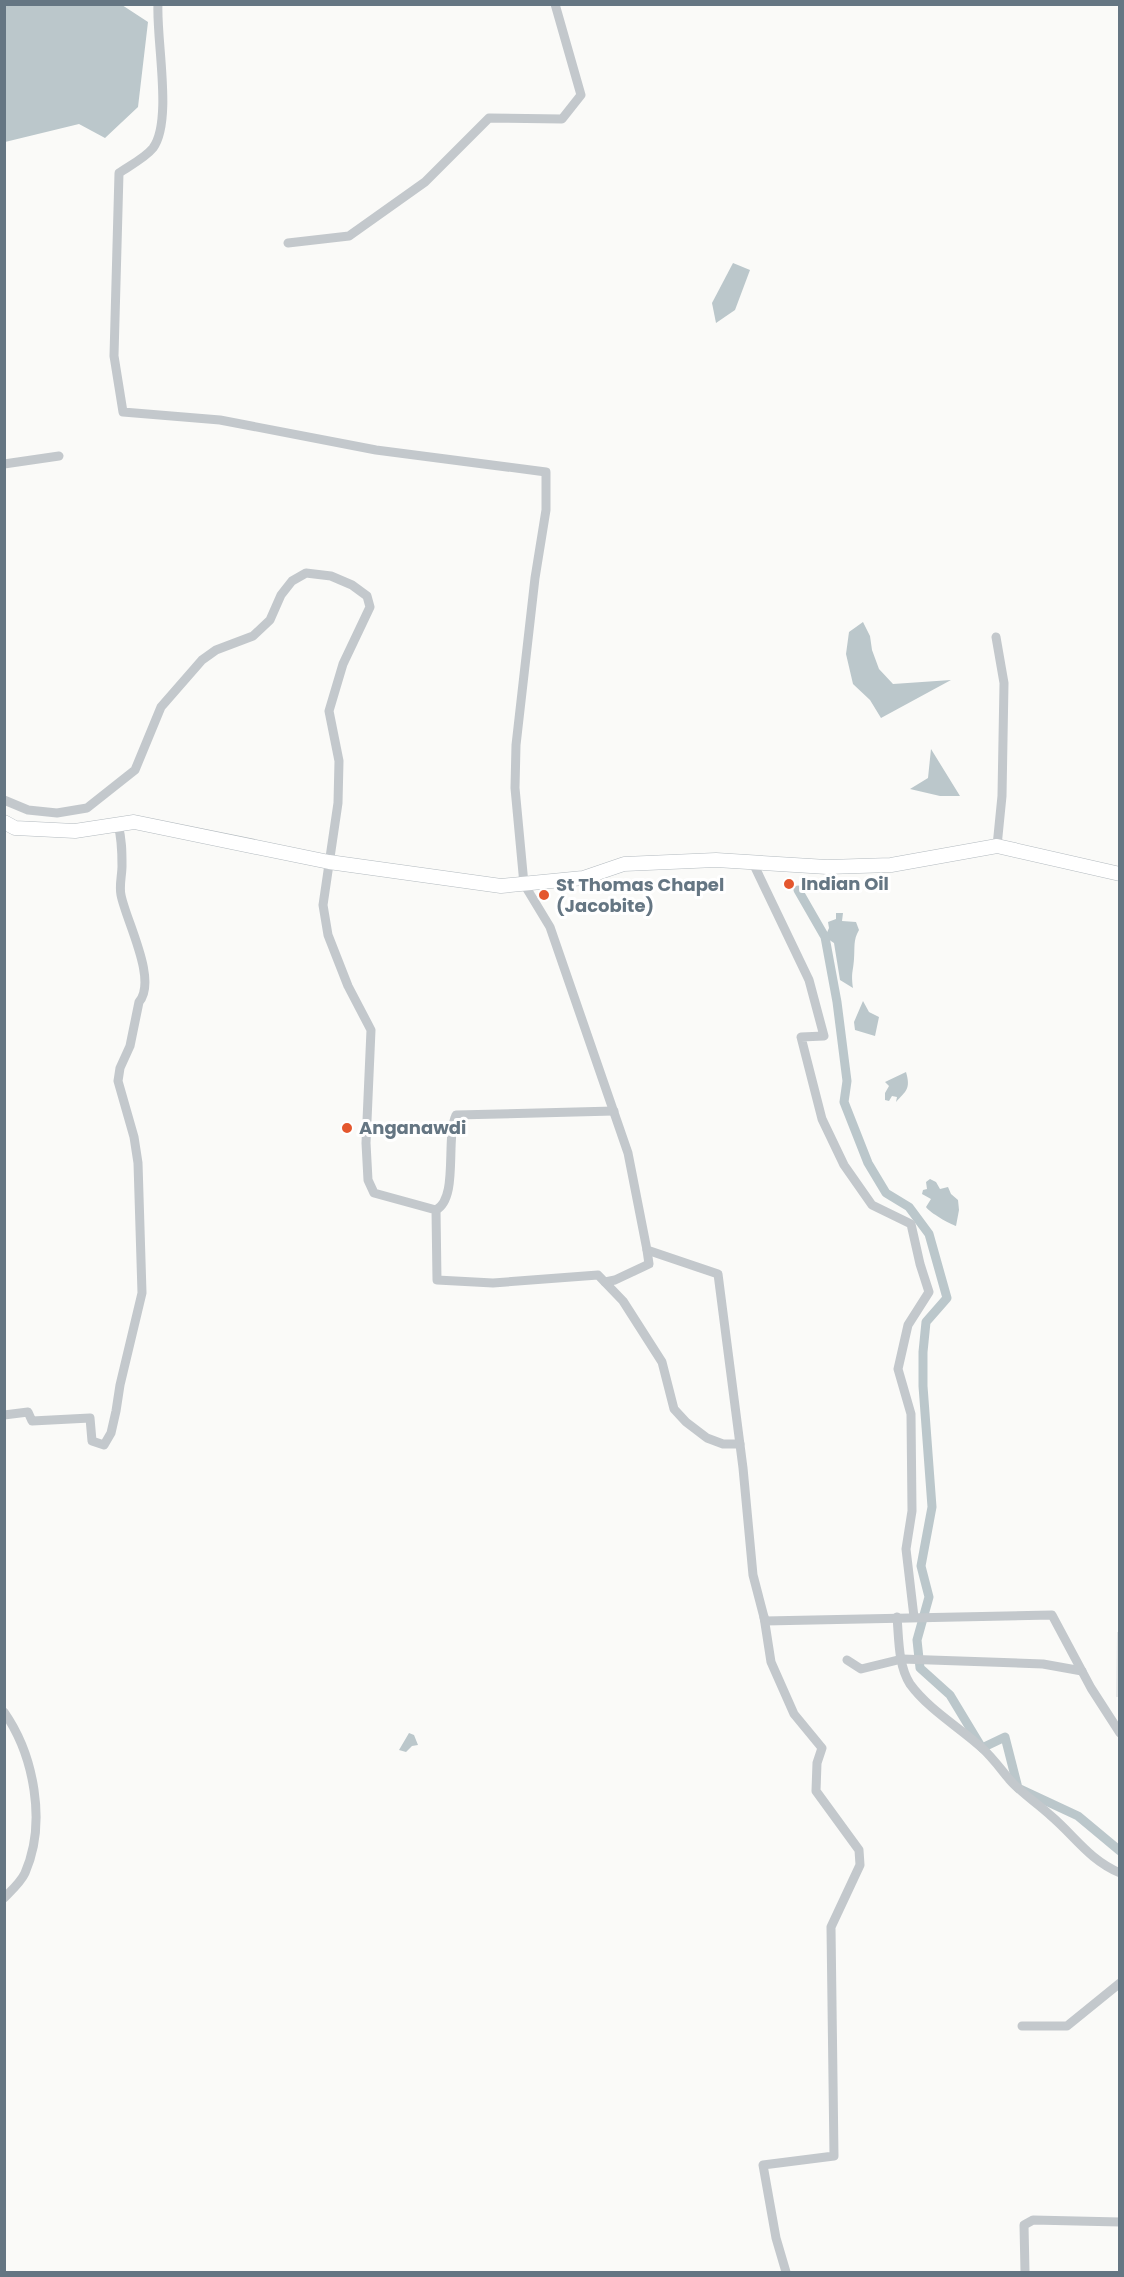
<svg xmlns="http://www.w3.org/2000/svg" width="1124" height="2277" viewBox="0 0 1124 2277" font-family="Poppins,sans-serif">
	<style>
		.built { fill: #e8e9e9 }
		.water { fill: #bbc7cb }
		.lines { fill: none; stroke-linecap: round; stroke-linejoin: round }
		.canal { stroke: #bbc7cb; stroke-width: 9 }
		.secondary-casing { stroke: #b3babf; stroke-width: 15 }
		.minor { stroke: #c3c8cc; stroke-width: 9 }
		.secondary { stroke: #fff; stroke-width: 14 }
		.poi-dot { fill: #e4572e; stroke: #fff; stroke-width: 2 }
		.labels { text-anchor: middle; stroke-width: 6; stroke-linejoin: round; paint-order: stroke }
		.poi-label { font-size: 18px; font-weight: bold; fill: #657683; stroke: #fff; text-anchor: start }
	</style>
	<rect width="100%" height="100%" fill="#fafaf8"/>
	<polygon class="built" points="1117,1632 1120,1632 1119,1697 1116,1697"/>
	<g class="water">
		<polygon points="4,5 122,5 148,22 138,107 105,138 79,124 5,142"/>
		<polygon points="733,263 750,270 735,310 716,323 712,303"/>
		<polygon points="863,622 870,636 872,650 879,669 893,684 951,680 881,718 870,700 853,684 846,654 849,632"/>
		<polygon points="931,749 960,796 940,796 910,789 928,778"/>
		<path d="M836,913H843L842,921L856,922L859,930C853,940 855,947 854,959C853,973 851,972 853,988L840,980L834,943L825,937L829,928L828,922L836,919Z"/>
		<polygon points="863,1001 869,1012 879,1017 875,1036 855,1030 854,1022"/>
		<path d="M906,1072C911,1089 906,1091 896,1102L897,1097L892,1096L889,1101L885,1100V1093L889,1086L885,1082Z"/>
		<path d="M930,1179L936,1182L940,1189L948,1187L951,1194L958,1200L959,1210L956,1226C950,1224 930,1213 926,1207L931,1199L922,1194L923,1190L927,1189L926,1182Z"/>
		<polygon points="409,1733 414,1735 418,1745 412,1746 406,1752 399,1750"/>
	</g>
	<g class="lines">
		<polyline class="canal" points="798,890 825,937 837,1002 847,1081 844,1102 868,1163 886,1193 909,1207 929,1234 947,1298 926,1322 923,1352 923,1386 932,1507 921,1566 929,1597 917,1640 920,1668 950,1695 982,1748 1005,1737 1018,1788 1078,1816 1120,1851"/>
		<defs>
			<polyline id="secondary" points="4,822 15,828 75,831 134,822 329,862 501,886 583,878 624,864 716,860 827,867 891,865 997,846 1120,874"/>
		</defs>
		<use href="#secondary" class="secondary-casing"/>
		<g class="minor">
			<path d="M158,4C156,40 173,121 153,148C145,158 129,166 119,173L114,356L123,412L220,420L376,450L546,472V510L535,578L516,745L515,788L524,884L550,927L628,1153L647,1250L718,1274L743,1468L753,1575L765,1621L1052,1615L1091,1688L1120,1733"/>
			<polyline points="288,243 349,236 425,182 489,118 562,119 581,95 555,4"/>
			<polyline points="4,464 59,456"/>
			<polyline points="996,637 1004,683 1002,796 997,846"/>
			<polyline points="4,800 28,810 57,813 87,808 135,770 161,707 202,660 216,650 253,636 270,620 281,595 292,581 306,573 331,576 352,585 367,596 370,607 343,664 329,711 339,761 338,803 323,905 328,935 348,986 371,1030 366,1143 368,1180 374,1193 436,1210 437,1280 493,1283 598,1275 623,1301 662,1362 674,1409 686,1422 707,1438 723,1444 740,1444"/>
			<polyline points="753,863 809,980 824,1036 801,1037 822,1119 844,1165 872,1205 911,1224 920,1264 929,1292 908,1325 898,1369 911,1414 912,1511 906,1549 914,1617"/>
			<path d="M436,1210C459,1198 445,1139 456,1115L614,1111"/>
			<polyline points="605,1282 615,1280 649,1264 647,1250"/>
			<path d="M4,1415L28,1412L32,1421L90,1418L92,1441L104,1445L111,1433L116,1411L120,1385L142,1293L138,1163L134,1137L118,1081L120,1068L130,1046L139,1002C158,980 126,921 121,895C119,886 122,875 122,866C122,852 122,839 118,825"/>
			<polyline points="764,1617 771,1662 794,1714 822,1748 817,1763 816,1791 859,1850 860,1865 831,1927 834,2156 763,2165 776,2238 786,2272"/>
			<path d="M897,1617C899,1639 898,1665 910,1684C929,1710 959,1727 982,1748C992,1757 1000,1768 1009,1779C1021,1793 1036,1802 1050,1815C1075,1836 1088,1859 1120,1873"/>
			<polyline points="847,1660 861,1669 902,1659 1043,1664 1082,1671"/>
			<path d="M4,1712C34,1755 47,1823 25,1873C21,1882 11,1891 4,1898"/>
			<polyline points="1022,2026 1067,2026 1120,1983"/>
			<polyline points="1025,2272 1024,2225 1033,2220 1120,2222"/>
		</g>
		<use href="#secondary" class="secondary"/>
	</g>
	<g class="poi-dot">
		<circle cx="789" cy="884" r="6"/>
		<circle cx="544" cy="895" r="6"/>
		<circle cx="347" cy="1128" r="6"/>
	</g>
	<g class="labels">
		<g class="poi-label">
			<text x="801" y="890">Indian Oil</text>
			<text x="556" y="891">St Thomas Chapel<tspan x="556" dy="21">(Jacobite)</tspan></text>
			<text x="359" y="1134">Anganawdi</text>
		</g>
	</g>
	<rect width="1124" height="2277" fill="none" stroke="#657683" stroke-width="12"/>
</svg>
